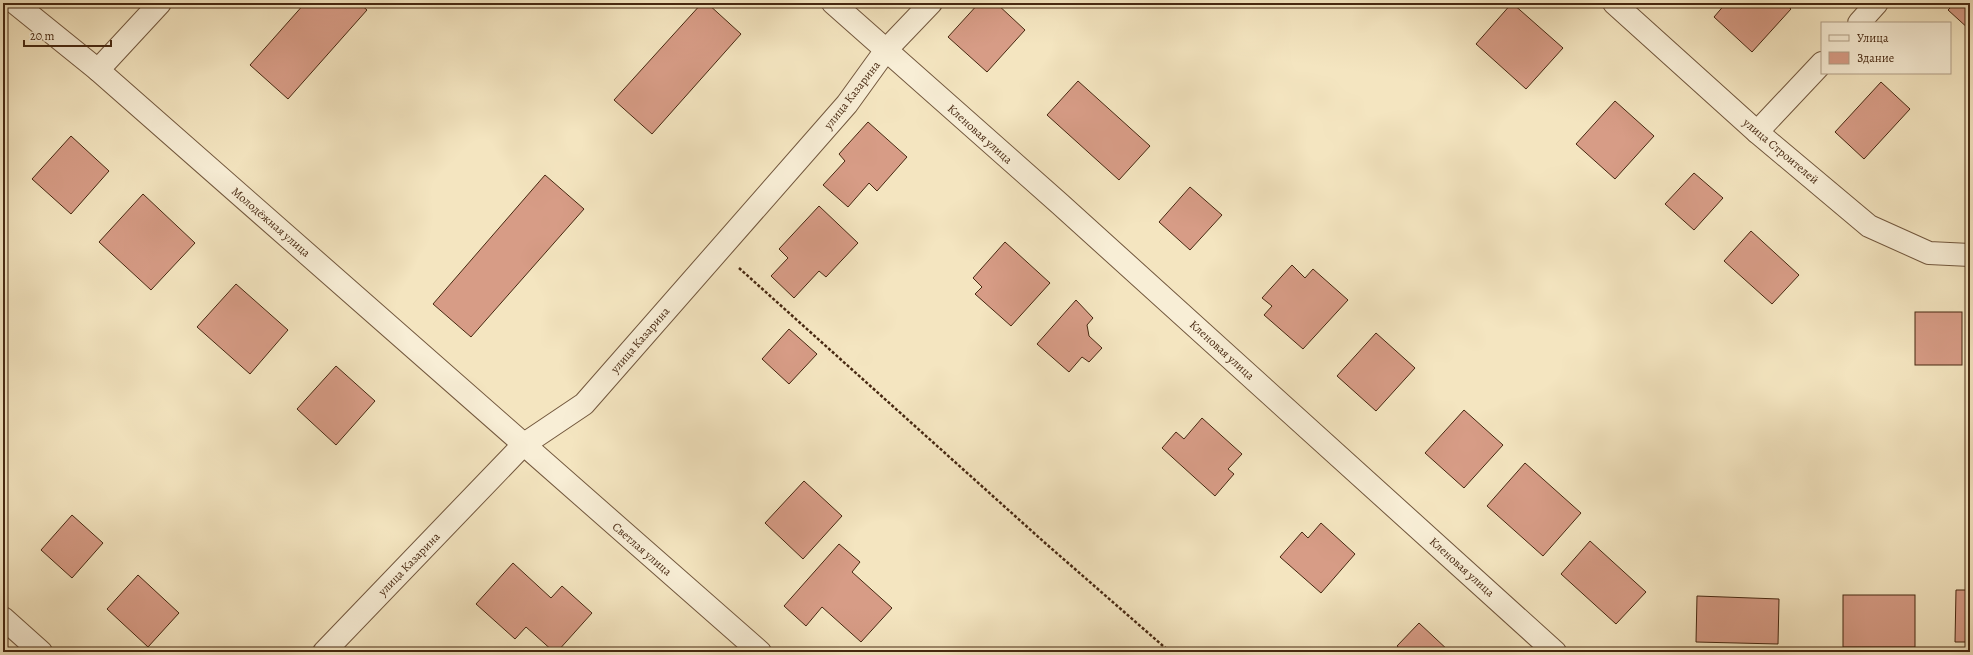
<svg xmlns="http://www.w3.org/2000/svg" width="1973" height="655" viewBox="0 0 1973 655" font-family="Alegreya,serif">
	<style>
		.building { fill: #d79c86; stroke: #472811 }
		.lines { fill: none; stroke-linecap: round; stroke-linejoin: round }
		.minor-casing { stroke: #72573d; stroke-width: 24 }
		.path { stroke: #472811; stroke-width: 2.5; stroke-dasharray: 3 2; stroke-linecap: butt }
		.minor { stroke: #f8eed6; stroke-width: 22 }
		.labels { text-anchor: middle; stroke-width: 4; stroke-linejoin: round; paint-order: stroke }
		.street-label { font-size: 12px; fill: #472811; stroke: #f8eed6 }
	</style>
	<rect width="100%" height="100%" fill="#f4e5c0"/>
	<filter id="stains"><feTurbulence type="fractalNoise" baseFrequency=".005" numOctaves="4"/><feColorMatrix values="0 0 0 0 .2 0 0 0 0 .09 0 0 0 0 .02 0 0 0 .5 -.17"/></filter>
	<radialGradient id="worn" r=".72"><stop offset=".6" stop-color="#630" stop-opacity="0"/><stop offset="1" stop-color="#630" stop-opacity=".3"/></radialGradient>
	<g class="building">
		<polygon points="305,3 359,3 367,10 288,99 250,65"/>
		<polygon points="702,3 707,3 741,34 652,134 614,100"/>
		<polygon points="979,3 996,3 1025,30 987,72 948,37"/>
		<polygon points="1512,3 1563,48 1526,89 1476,44"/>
		<polygon points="1726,3 1784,3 1791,9 1752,52 1714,17"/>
		<polygon points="1955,3 1970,3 1970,30 1948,10"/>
		<polygon points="1078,81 1150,146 1119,180 1047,115"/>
		<polygon points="1881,82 1910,109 1864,159 1835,132"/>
		<polygon points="1615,101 1654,136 1615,179 1576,144"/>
		<polygon points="868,122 907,157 877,191 869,183 848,207 823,185 845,161 839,154"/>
		<polygon points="71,136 109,171 71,214 32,179"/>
		<polygon points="1694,173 1723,198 1694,230 1665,204"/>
		<polygon points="545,175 584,209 471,337 433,304"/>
		<polygon points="1190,187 1222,215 1190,250 1159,222"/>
		<polygon points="143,194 195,243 151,290 99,242"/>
		<polygon points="819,206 858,243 826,277 819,271 794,298 771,276 788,258 779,249"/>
		<polygon points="1751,231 1799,275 1772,304 1724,261"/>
		<polygon points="1005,242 1050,283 1011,326 975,294 982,287 973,278"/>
		<polygon points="1292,265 1305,278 1313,269 1348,300 1303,349 1264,315 1272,306 1262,298"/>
		<polygon points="236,284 288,330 250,374 197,327"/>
		<polygon points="1076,300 1093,318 1087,325 1089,336 1102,348 1089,362 1082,357 1069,372 1037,344"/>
		<rect x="1915" y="312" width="47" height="53"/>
		<polygon points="789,329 817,354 789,384 762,359"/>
		<polygon points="1376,333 1415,368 1376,411 1337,376"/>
		<polygon points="336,366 375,401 336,445 297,409"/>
		<polygon points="1464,410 1503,445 1464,488 1425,453"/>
		<polygon points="1202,418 1242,454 1228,469 1234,474 1215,496 1162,448 1176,432 1184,439"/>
		<polygon points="1525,463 1581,513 1543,556 1487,506"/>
		<polygon points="804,481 842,516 803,559 765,523"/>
		<polygon points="72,515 103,543 72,578 41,550"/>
		<polygon points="1321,523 1355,554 1321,593 1280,557 1302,532 1308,538"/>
		<polygon points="1590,541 1646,592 1616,624 1561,574"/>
		<polygon points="839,544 860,562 852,572 892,608 861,642 822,607 806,626 784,606"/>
		<polygon points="513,563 551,598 562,586 592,613 557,652 554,652 526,627 515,639 476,604"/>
		<polygon points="138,575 179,613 148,647 107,609"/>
		<polygon points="1956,590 1970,590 1970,642 1955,642"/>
		<rect x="1843" y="595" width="72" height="52"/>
		<polygon points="1697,596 1779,599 1778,644 1696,642"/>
		<polygon points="1419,623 1450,652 1404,652 1397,646"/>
	</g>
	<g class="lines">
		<defs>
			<g id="minor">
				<polyline points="15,3 98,70 760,652"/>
				<polyline points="833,3 1060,204 1555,652"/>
				<polyline points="1614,3 1757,132 1869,226 1929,253 1970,255"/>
				<polyline points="1859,23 1877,3"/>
				<polyline points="98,70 160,3"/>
				<polyline points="1757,132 1822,63"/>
				<polyline points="3,618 41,652"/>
				<polyline points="324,652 523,445 584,404 847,104 886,50 931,3"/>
			</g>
		</defs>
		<use href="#minor" class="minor-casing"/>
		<polyline class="path" points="739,268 1044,542 1170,652"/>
		<use href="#minor" class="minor"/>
	</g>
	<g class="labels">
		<g class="street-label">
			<text transform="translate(852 95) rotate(-52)" y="4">улица Казарина</text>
			<text transform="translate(980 134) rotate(42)" y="4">Кленовая улица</text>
			<text transform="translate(1781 151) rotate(40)" y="4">улица Строителей</text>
			<text transform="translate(271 222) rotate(41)" y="4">Молодёжная улица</text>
			<text transform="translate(640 340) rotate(-49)" y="4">улица Казарина</text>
			<text transform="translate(1222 350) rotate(42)" y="4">Кленовая улица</text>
			<text transform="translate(642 549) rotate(41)" y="4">Светлая улица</text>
			<text transform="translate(409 564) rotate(-46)" y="4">улица Казарина</text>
			<text transform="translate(1462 567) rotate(42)" y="4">Кленовая улица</text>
		</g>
	</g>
	<rect width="1973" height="655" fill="none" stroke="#f4e5c0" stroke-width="16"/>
	<rect x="4" y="4" width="1965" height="647" fill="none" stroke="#472811" stroke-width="2"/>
	<rect x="8" y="8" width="1957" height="639" fill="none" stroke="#472811"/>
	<rect x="1821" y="22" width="130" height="52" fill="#f8eed6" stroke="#b19f87"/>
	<rect x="1829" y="35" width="20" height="6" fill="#f8eed6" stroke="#b19f87"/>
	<text x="1857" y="42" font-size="12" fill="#472811">Улица</text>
	<rect x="1829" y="52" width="20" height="12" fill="#d79c86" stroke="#b19f87"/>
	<text x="1857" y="62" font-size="12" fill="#472811">Здание</text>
	<path d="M24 40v6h87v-6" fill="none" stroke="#472811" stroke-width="2"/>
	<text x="30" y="40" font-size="12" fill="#472811" stroke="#f8eed6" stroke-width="3" paint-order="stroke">20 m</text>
	<rect width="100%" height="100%" filter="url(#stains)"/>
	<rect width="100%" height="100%" fill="url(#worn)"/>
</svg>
